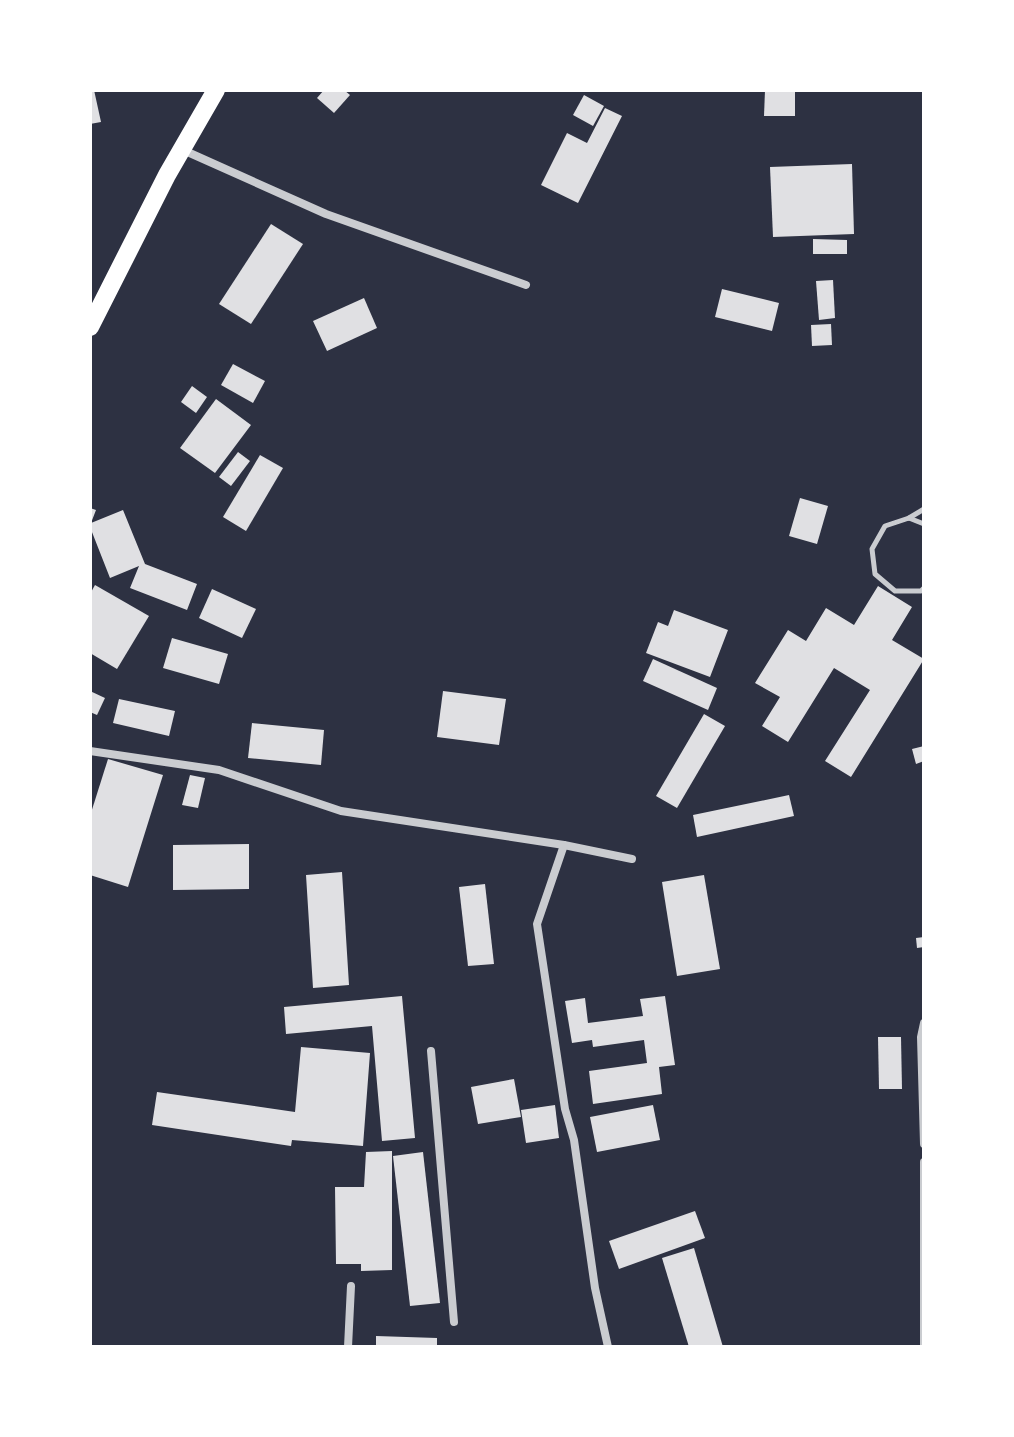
<svg xmlns="http://www.w3.org/2000/svg" width="1014" height="1437" viewBox="0 0 1014 1437" font-family="'Playfair Display',serif">
	<style>
		.building { fill: #e0e0e3 }
		.lines { fill: none; stroke-linecap: round; stroke-linejoin: round }
		.service { stroke: #caccd0; stroke-width: 5 }
		.minor { stroke: #caccd0; stroke-width: 8 }
		.primary { stroke: #fff; stroke-width: 18 }
	</style>
	<rect width="100%" height="100%" fill="#2d3142"/>
	<g class="building">
		<polygon points="90,90 94,90 101,122 90,124"/>
		<polygon points="324,90 344,90 350,95 334,113 317,98"/>
		<polygon points="765,90 795,90 795,116 764,116"/>
		<polygon points="584,95 604,106 593,126 573,115"/>
		<polygon points="605,108 622,116 578,203 541,185 567,133 587,143"/>
		<polygon points="852,164 854,234 773,237 770,167"/>
		<polygon points="271,224 303,244 251,324 219,304"/>
		<polygon points="813,239 847,240 847,254 813,254"/>
		<polygon points="833,280 835,318 819,320 816,281"/>
		<polygon points="722,289 779,303 772,331 715,317"/>
		<polygon points="364,298 377,328 327,351 313,321"/>
		<polygon points="831,324 832,345 812,346 811,325"/>
		<polygon points="233,364 265,381 253,403 221,385"/>
		<polygon points="192,386 207,397 196,413 181,402"/>
		<polygon points="216,399 251,425 215,473 180,448"/>
		<polygon points="238,452 250,461 231,486 219,477"/>
		<polygon points="260,455 283,468 246,531 223,517"/>
		<polygon points="800,498 828,506 817,544 789,536"/>
		<polygon points="90,508 96,510 91,523 123,510 145,564 197,584 187,610 130,588 139,566 110,578 90,527"/>
		<polygon points="95,585 149,616 117,669 90,653 90,594"/>
		<polygon points="878,586 912,607 892,640 924,659 851,777 825,761 870,690 834,668 788,742 762,726 780,697 755,683 788,630 806,641 826,608 854,625"/>
		<polygon points="212,589 256,609 242,638 199,618"/>
		<polygon points="674,610 728,630 710,677 646,653 658,622 668,626"/>
		<polygon points="172,638 228,654 219,684 163,668"/>
		<polygon points="653,659 717,688 708,710 643,681"/>
		<polygon points="90,691 105,698 97,715 90,712"/>
		<polygon points="443,691 506,699 499,745 437,737"/>
		<polygon points="119,699 175,711 169,736 113,723"/>
		<polygon points="704,714 725,726 677,808 656,796"/>
		<polygon points="252,723 324,730 321,765 248,758"/>
		<polygon points="924,746 924,761 916,764 912,749"/>
		<polygon points="108,759 163,775 128,887 90,875 90,816"/>
		<polygon points="190,775 205,778 198,808 182,805"/>
		<polygon points="789,795 794,816 697,837 693,815"/>
		<polygon points="249,844 249,889 173,890 173,845"/>
		<polygon points="342,872 349,985 313,988 306,875"/>
		<polygon points="704,875 720,969 677,976 662,882"/>
		<polygon points="485,884 494,964 468,966 459,887"/>
		<polygon points="924,937 924,947 917,948 916,938"/>
		<polygon points="402,996 415,1138 382,1141 372,1026 286,1034 284,1007"/>
		<polygon points="665,996 675,1065 659,1067 662,1094 593,1104 589,1071 647,1063 644,1040 593,1047 592,1040 572,1043 565,1001 585,998 588,1023 643,1016 640,999"/>
		<polygon points="878,1037 901,1037 902,1089 879,1089"/>
		<polygon points="301,1047 370,1053 363,1146 292,1140 291,1146 152,1125 157,1092 295,1112"/>
		<polygon points="514,1079 521,1117 478,1124 471,1087"/>
		<polygon points="555,1105 559,1138 526,1143 521,1110"/>
		<polygon points="653,1105 660,1140 597,1152 590,1117"/>
		<polygon points="392,1151 392,1270 361,1271 361,1264 336,1264 335,1187 364,1187 366,1152"/>
		<polygon points="423,1152 440,1303 410,1306 393,1156"/>
		<polygon points="695,1211 705,1238 619,1269 609,1241"/>
		<polygon points="694,1248 723,1347 689,1347 662,1258"/>
		<polygon points="376,1336 437,1338 437,1347 376,1347"/>
	</g>
	<g class="lines">
		<g class="service">
			<polyline points="909,518 924,509"/>
			<polyline points="924,524 909,518 885,526 872,549 875,574 895,591 921,591 924,588"/>
		</g>
		<g class="minor">
			<polyline points="183,150 326,214 526,285"/>
			<polyline points="90,751 219,770 341,811 564,845 632,859"/>
			<polyline points="564,845 537,924 565,1109 574,1140 595,1288 608,1347"/>
			<polyline points="924,1023 921,1037 924,1144"/>
			<polyline points="431,1051 454,1322"/>
			<polyline points="348,1347 351,1286"/>
			<polyline points="924,1347 924,1162"/>
		</g>
		<polyline class="primary" points="90,327 167,175 216,90"/>
	</g>
	<rect width="1014" height="1437" fill="none" stroke="#ffffff" stroke-width="184"/>
</svg>
